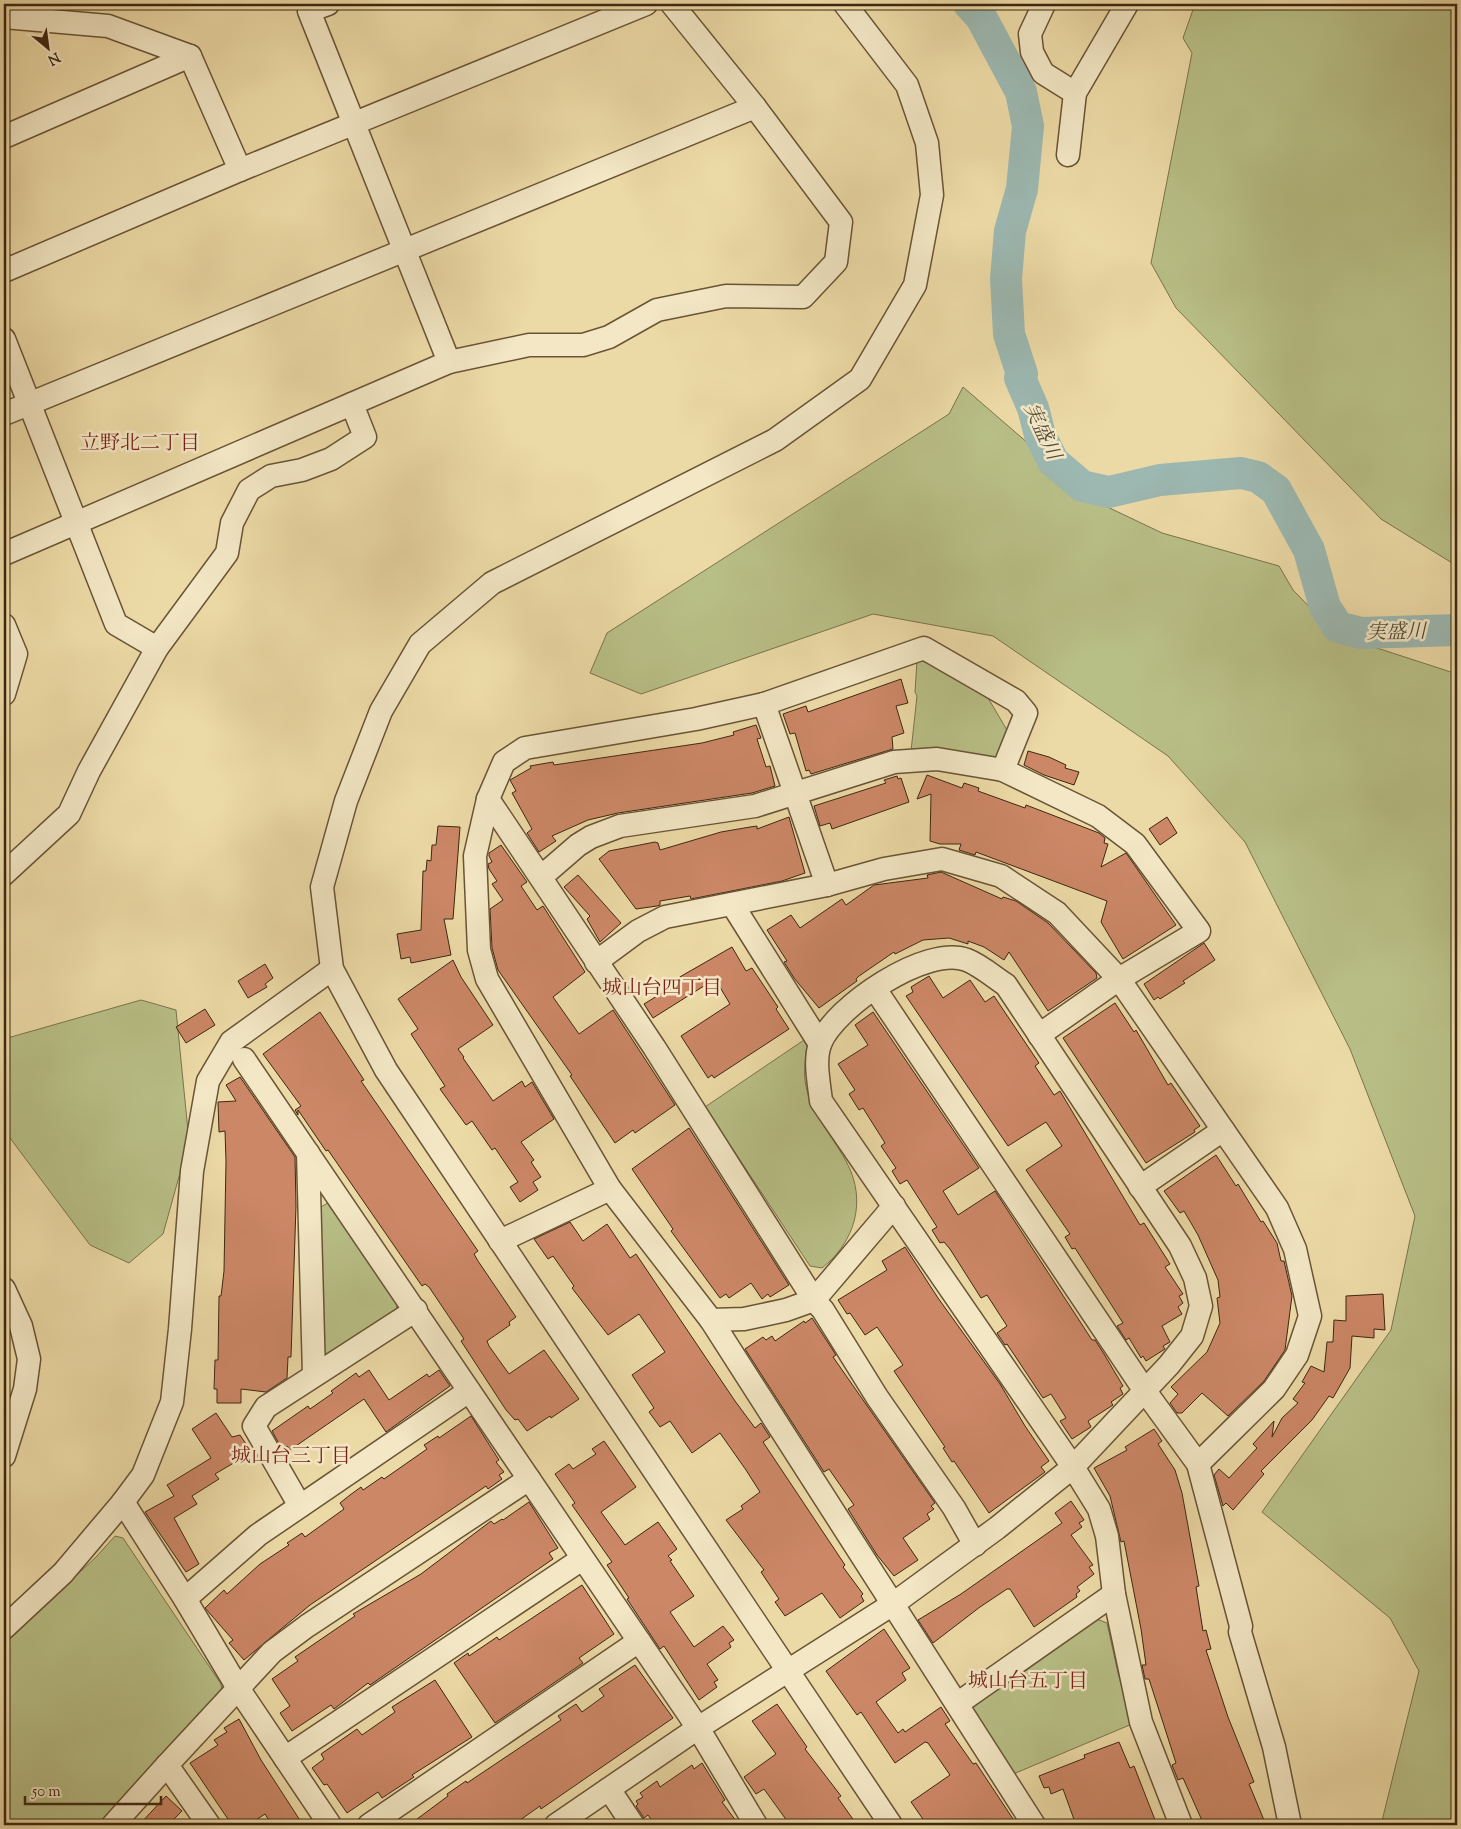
<svg xmlns="http://www.w3.org/2000/svg" width="1461" height="1829" viewBox="0 0 1461 1829" font-family="'Sorts Mill Goudy','Noto Serif JP',serif">
	<style>
		.green { fill: #b8bf86; stroke: #7a734c }
		.lines { fill: none; stroke-linecap: round; stroke-linejoin: round }
		.river { stroke: #9cb8b1; stroke-width: 32 }
		.building { fill: #cc8767; stroke: #3d2711 }
		.minor-casing { stroke: #695436; stroke-width: 25 }
		.minor { stroke: #f3e7c5; stroke-width: 22 }
		.labels { text-anchor: middle; stroke-width: 5; stroke-linejoin: round; paint-order: stroke }
		.water-label { font-size: 20px; font-style: italic; fill: #554b39; stroke: #f3e7c5 }
		.neighbourhood-label { font-size: 20px; fill: #7a1f14; stroke: #f3e7c5 }
	</style>
	<rect width="100%" height="100%" fill="#ecdaa6"/>
	<filter id="stains"><feTurbulence type="fractalNoise" baseFrequency=".004" numOctaves="4"/><feColorMatrix values="0 0 0 0 .2 0 0 0 0 .09 0 0 0 0 .02 0 0 0 .5 -.17"/></filter>
	<radialGradient id="worn" r=".72"><stop offset=".6" stop-color="#630" stop-opacity="0"/><stop offset="1" stop-color="#630" stop-opacity=".3"/></radialGradient>
	<g class="green">
		<polygon points="1195,4 1457,4 1457,566 1381,519 1176,308 1151,263 1192,53 1183,38"/>
		<polygon points="963,387 1095,501 1162,533 1279,566 1293,590 1337,635 1457,674 1457,1825 1381,1825 1419,1671 1390,1618 1262,1512 1391,1330 1415,1216 1350,1049 1245,842 1168,756 993,636 873,614 641,694 590,673 607,633 949,414"/>
		<polygon points="924,658 988,698 1007,730 998,757 985,763 911,751 917,696 915,692 917,661"/>
		<polygon points="141,1000 176,1010 189,1141 163,1234 129,1263 90,1245 4,1130 4,1039"/>
		<path d="M807,1038L809,1041C805,1057 802,1077 808,1094C816,1119 835,1140 847,1163C867,1201 855,1242 822,1268L810,1266L705,1107Z"/>
		<polygon points="333,1200 398,1297 396,1311 327,1356 312,1348 319,1208"/>
		<polygon points="115,1536 123,1538 221,1684 222,1691 98,1825 4,1825 4,1643 96,1557"/>
		<polygon points="1094,1618 1107,1623 1118,1673 1132,1724 1011,1775 968,1711 972,1698"/>
	</g>
	<g class="lines">
		<polyline class="river" points="969,4 981,17 1021,92 1028,126 1022,189 1010,231 1006,279 1009,334 1022,374 1020,378 1033,408 1040,435 1053,461 1082,486 1109,492 1160,480 1241,473 1258,477 1276,490 1309,550 1325,607 1338,627 1361,633 1457,630"/>
	</g>
	<g class="building">
		<polygon points="901,679 908,703 896,706 904,733 892,737 893,749 811,774 809,770 806,771 795,733 790,734 783,714 806,706 808,712"/>
		<polygon points="756,725 761,738 757,739 766,767 770,766 775,786 752,793 618,813 588,820 552,836 556,841 539,852 527,833 532,829 512,793 516,791 510,780 531,768 530,766 553,762 554,765 702,743 734,735 733,732"/>
		<polygon points="1028,751 1049,757 1066,765 1065,768 1079,772 1074,785 1044,775 1024,765"/>
		<polygon points="927,775 962,788 964,783 979,788 978,791 1025,808 1026,805 1099,833 1105,838 1104,843 1108,844 1101,867 1126,853 1176,925 1123,959 1101,922 1107,901 976,852 975,855 959,850 961,844 940,844 930,841 931,794 917,799"/>
		<polygon points="897,776 898,779 901,778 909,802 832,829 830,823 820,826 814,806 886,783 884,780"/>
		<polygon points="789,817 805,873 782,881 691,899 690,896 660,901 660,905 657,906 636,909 599,859 609,851 655,842 658,843 660,850 721,832 750,827 757,826 757,829"/>
		<polygon points="1167,817 1177,833 1160,845 1149,829"/>
		<polygon points="438,826 460,827 453,919 444,919 451,955 411,963 410,957 401,959 397,934 421,930 423,871 426,871 427,860 431,861 432,845 436,845"/>
		<polygon points="501,845 527,882 521,886 537,910 543,906 585,972 553,997 579,1034 613,1010 675,1105 635,1133 633,1130 615,1143 570,1076 572,1075 498,970 492,948 490,909 503,900 492,884 497,881 489,869 488,864 492,862 489,856 489,853"/>
		<polygon points="941,872 1002,899 1003,897 1016,901 1048,923 1096,973 1097,978 1048,1011 1009,952 1004,960 984,947 968,941 968,944 949,938 923,940 895,954 894,952 859,976 856,979 857,981 819,1008 794,978 784,962 787,961 767,930 791,915 800,928 842,899 846,905 874,885 928,878 927,875"/>
		<polygon points="578,875 621,923 600,942 587,919 590,916 564,887"/>
		<polygon points="1204,943 1215,960 1183,981 1185,983 1160,999 1158,997 1154,1000 1144,984"/>
		<polygon points="732,947 746,971 752,968 778,1007 776,1009 789,1029 714,1078 712,1075 708,1078 681,1036 730,1004 715,979 653,1018 644,1004 667,990 664,986"/>
		<polygon points="453,960 461,977 493,1025 458,1049 464,1057 463,1058 493,1101 522,1081 525,1087 532,1082 554,1119 521,1142 534,1160 531,1162 541,1177 533,1182 538,1190 520,1202 510,1187 518,1182 495,1148 492,1150 472,1121 466,1125 440,1089 445,1086 411,1034 418,1029 398,999"/>
		<polygon points="265,964 273,978 265,984 267,987 248,998 238,981"/>
		<polygon points="929,976 943,998 970,980 985,1002 994,996 1039,1063 1035,1066 1054,1095 1060,1091 1140,1225 1144,1223 1170,1264 1165,1267 1183,1294 1179,1296 1183,1303 1178,1307 1182,1314 1162,1326 1170,1342 1163,1346 1165,1349 1146,1361 1143,1356 1141,1358 1129,1338 1126,1340 1117,1326 1123,1323 1075,1248 1072,1249 1065,1237 1070,1234 1026,1170 1062,1146 1046,1122 1008,1146 906,996 913,992 911,987"/>
		<polygon points="1115,1003 1134,1032 1136,1030 1168,1085 1171,1083 1200,1126 1194,1130 1195,1132 1146,1163 1063,1038"/>
		<polygon points="205,1009 215,1025 186,1043 176,1027"/>
		<polygon points="320,1012 364,1080 361,1081 478,1251 474,1254 478,1261 516,1317 509,1322 510,1325 487,1341 489,1346 509,1374 544,1350 579,1399 551,1418 550,1416 527,1431 518,1419 515,1420 506,1410 461,1341 464,1339 429,1287 425,1284 422,1286 328,1150 326,1151 298,1110 298,1115 295,1110 301,1106 263,1054"/>
		<polygon points="873,1012 979,1168 943,1191 958,1215 995,1191 1092,1340 1095,1340 1104,1354 1123,1386 1120,1388 1123,1394 1111,1402 1113,1405 1088,1421 1091,1427 1072,1439 1060,1421 1066,1418 1051,1394 1043,1398 1007,1344 1005,1345 997,1333 1007,1326 987,1295 981,1298 950,1249 944,1242 940,1243 932,1230 937,1227 907,1180 900,1184 892,1171 896,1168 881,1146 885,1143 863,1108 859,1110 849,1094 855,1090 838,1064 868,1045 855,1025"/>
		<polygon points="240,1077 295,1157 296,1206 291,1357 288,1357 287,1378 266,1392 241,1389 241,1403 217,1403 217,1389 214,1389 215,1360 218,1360 219,1296 221,1296 224,1271 226,1161 225,1131 219,1132 218,1102 236,1101 226,1085"/>
		<polygon points="689,1128 789,1285 770,1297 768,1294 762,1299 751,1283 729,1298 726,1294 720,1298 671,1231 673,1229 632,1169"/>
		<polygon points="1216,1155 1236,1186 1238,1184 1261,1222 1263,1221 1277,1243 1281,1261 1284,1261 1292,1296 1285,1350 1264,1381 1228,1416 1202,1393 1182,1413 1177,1413 1170,1403 1178,1394 1171,1387 1207,1352 1220,1323 1217,1298 1220,1297 1218,1280 1198,1235 1184,1211 1180,1213 1164,1191"/>
		<polygon points="570,1222 583,1241 607,1224 630,1258 636,1254 735,1401 755,1428 761,1423 770,1437 763,1442 845,1565 843,1567 863,1594 861,1596 864,1601 840,1618 822,1593 785,1616 775,1602 779,1599 761,1572 764,1570 726,1520 743,1509 741,1506 760,1492 746,1470 720,1433 692,1453 670,1421 660,1427 649,1412 654,1408 632,1375 665,1352 639,1314 608,1335 572,1288 574,1286 553,1256 548,1259 534,1239"/>
		<polygon points="905,1247 938,1298 1000,1384 1025,1426 1049,1461 1041,1467 1045,1472 989,1513 954,1461 952,1462 943,1448 945,1447 894,1371 903,1365 877,1327 865,1335 850,1313 847,1314 838,1300 887,1270 882,1261"/>
		<polygon points="1383,1294 1385,1330 1374,1329 1374,1338 1352,1336 1350,1368 1333,1398 1329,1396 1312,1420 1261,1471 1264,1474 1233,1510 1226,1503 1223,1506 1214,1475 1219,1469 1229,1478 1257,1448 1253,1444 1274,1421 1272,1437 1282,1418 1298,1403 1293,1399 1305,1383 1302,1382 1311,1366 1324,1372 1327,1342 1333,1342 1334,1320 1346,1321 1346,1296"/>
		<polygon points="812,1318 836,1355 833,1357 935,1503 931,1506 934,1509 927,1514 930,1519 903,1538 918,1560 894,1576 877,1555 848,1509 854,1505 829,1469 824,1472 745,1349 763,1337 766,1340 772,1336 775,1341 804,1321 805,1323"/>
		<polygon points="369,1370 389,1400 427,1374 429,1377 439,1370 450,1386 386,1432 364,1399 290,1450 287,1446 282,1449 272,1431 308,1406 310,1409 333,1393 331,1391 356,1373 359,1377"/>
		<polygon points="216,1413 232,1437 240,1435 248,1447 239,1453 242,1458 215,1474 219,1479 192,1496 197,1504 174,1518 199,1564 186,1572 145,1512 174,1496 167,1485 211,1458 192,1429"/>
		<polygon points="471,1416 499,1460 496,1462 504,1472 499,1475 502,1479 488,1489 486,1486 310,1605 244,1660 229,1643 233,1640 205,1608 224,1590 227,1594 260,1564 289,1545 287,1543 302,1533 305,1537 344,1509 340,1503 350,1495 361,1487 363,1490 382,1477 384,1479 427,1449 424,1445 438,1436 439,1438"/>
		<polygon points="1154,1429 1162,1441 1158,1444 1175,1470 1182,1493 1199,1586 1196,1587 1203,1631 1206,1630 1211,1649 1206,1650 1228,1717 1254,1782 1249,1784 1266,1825 1204,1825 1183,1778 1178,1780 1172,1765 1176,1763 1149,1679 1145,1679 1142,1665 1146,1665 1141,1629 1124,1541 1121,1542 1110,1496 1094,1468 1127,1450 1125,1447"/>
		<polygon points="604,1441 636,1487 601,1512 625,1545 658,1522 677,1549 668,1556 672,1560 670,1561 694,1596 670,1612 694,1647 723,1626 734,1640 729,1643 731,1647 707,1664 718,1680 714,1682 717,1687 699,1700 664,1646 660,1649 627,1599 629,1598 607,1565 612,1562 572,1505 575,1503 555,1474 569,1464 573,1469 596,1454 592,1449"/>
		<polygon points="1071,1501 1084,1520 1079,1523 1082,1527 1071,1535 1093,1565 1089,1567 1094,1574 1077,1587 1080,1591 1076,1594 1077,1597 1034,1627 1010,1589 1007,1589 980,1607 933,1643 918,1620 961,1594 1062,1523 1055,1513"/>
		<polygon points="529,1502 558,1548 549,1553 553,1559 370,1685 368,1683 334,1709 331,1705 292,1731 280,1713 290,1706 272,1679 298,1661 295,1657 355,1616 353,1614 421,1574 491,1521 494,1524 502,1519 503,1520"/>
		<polygon points="582,1585 614,1634 579,1658 583,1663 495,1723 454,1663 468,1653 469,1656 497,1637 499,1640"/>
		<polygon points="884,1629 910,1668 902,1673 906,1680 876,1702 898,1733 903,1729 905,1732 941,1707 950,1721 945,1724 973,1764 976,1763 1017,1825 927,1825 911,1802 950,1775 928,1743 925,1742 895,1763 861,1712 857,1715 826,1671"/>
		<polygon points="635,1665 673,1718 541,1809 540,1806 513,1825 409,1825 448,1796 447,1794 466,1781 467,1783 561,1720 558,1716 576,1704 582,1712 604,1696 599,1689"/>
		<polygon points="435,1680 472,1737 412,1775 414,1777 382,1798 378,1792 347,1813 327,1784 324,1785 312,1768 324,1759 321,1754 357,1729 362,1735 395,1712 392,1707"/>
		<polygon points="777,1704 807,1747 805,1749 841,1796 838,1798 857,1825 790,1825 764,1789 756,1794 744,1777 776,1754 752,1721"/>
		<polygon points="239,1719 261,1760 303,1825 272,1825 265,1814 248,1825 232,1825 190,1763 218,1745 214,1740 227,1732 224,1728"/>
		<polygon points="1119,1742 1130,1768 1134,1766 1157,1825 1076,1825 1063,1789 1051,1794 1049,1787 1044,1788 1039,1776 1085,1758 1084,1755"/>
		<polygon points="702,1763 725,1800 722,1802 739,1825 655,1825 648,1815 644,1818 636,1806 638,1804 636,1801 643,1797 640,1793 657,1781 660,1787 692,1765 694,1769"/>
		<polygon points="166,1796 182,1811 168,1825 139,1825"/>
	</g>
	<g class="lines">
		<defs>
			<g id="minor">
				<polyline points="328,4 309,11 449,362"/>
				<polyline points="845,4 907,85 927,143 932,195 915,285 860,379 775,440 492,583 420,644 381,711 346,801 322,887 332,969 386,1070 891,1825"/>
				<polyline points="1044,4 1030,34 1032,52 1043,73 1075,93"/>
				<polyline points="4,17 108,26 190,56 240,170"/>
				<polyline points="4,137 190,56"/>
				<polyline points="1068,155 1075,93 1127,4"/>
				<polyline points="4,271 240,170 646,4"/>
				<polyline points="4,339 116,624 157,648"/>
				<polyline points="4,414 755,107"/>
				<polyline points="4,554 449,362 529,345 583,345 609,337 657,310 726,296 803,297 836,262 841,222 755,107 672,4"/>
				<polyline points="4,625 16,654 4,694"/>
				<polyline points="764,704 827,885"/>
				<polyline points="488,799 654,1047 814,1300 823,1310 877,1397 954,1508 975,1545"/>
				<polyline points="4,874 69,814 89,771 157,648 227,553 232,523 249,490 271,476 302,470 331,459 365,437 352,404"/>
				<polyline points="541,877 578,845 591,837 620,826 755,806 894,762 937,759 1003,770"/>
				<polyline points="732,904 820,1044"/>
				<polyline points="596,962 638,931 665,917 827,885 884,869 942,859 1001,876 1057,913 1119,979 1277,1208 1295,1249 1310,1316 1297,1355 1274,1389 1198,1464"/>
				<polyline points="875,989 1145,1391 1198,1464 1241,1626 1240,1632 1274,1747 1290,1825"/>
				<polyline points="244,1059 698,1728 756,1825"/>
				<polyline points="308,1153 314,1375"/>
				<polyline points="1140,1187 1223,1130"/>
				<polyline points="500,1241 610,1189"/>
				<polyline points="4,1289 21,1326 29,1359 25,1389 4,1456"/>
				<polyline points="711,1320 744,1319 786,1310 814,1300 894,1206"/>
				<polyline points="123,1502 185,1599 238,1688 330,1825"/>
				<polyline points="300,1506 254,1426 266,1407 416,1310"/>
				<polyline points="185,1599 258,1535 469,1391"/>
				<polyline points="4,1628 63,1573 123,1502 143,1475 172,1402 180,1329 192,1171 208,1081 231,1042 332,969"/>
				<polyline points="957,1704 1114,1594"/>
				<polyline points="285,1758 582,1559"/>
				<polyline points="167,1765 209,1825"/>
				<polyline points="609,1789 633,1825"/>
				<polyline points="113,1825 167,1765 272,1652 307,1626 529,1479"/>
				<polyline points="369,1825 639,1641"/>
				<path d="M556,1825L698,1728L893,1604L997,1528L1073,1467L1169,1365L1192,1336L1201,1306L1195,1278L1180,1246L1006,985C994,977 980,965 967,960C927,944 834,1007 820,1044C814,1061 819,1083 821,1101L1073,1467L1099,1509L1107,1536L1114,1594L1141,1722L1181,1825"/>
				<polyline points="1034,1825 711,1320 610,1189 487,979 479,950 475,856 488,799 504,762 525,748 696,719 764,704 924,648 1016,701 1026,713 1003,770 1098,816 1135,844 1199,931 1119,979 1039,1035"/>
			</g>
		</defs>
		<use href="#minor" class="minor-casing"/>
		<use href="#minor" class="minor"/>
	</g>
	<g class="labels">
		<g class="water-label">
			<text transform="translate(1043 431) rotate(65)" y="7">実盛川</text>
			<text transform="translate(1396 631) rotate(-1)" y="7">実盛川</text>
		</g>
		<g class="neighbourhood-label">
			<text x="140" y="449">立野北二丁目</text>
			<text x="662" y="994">城山台四丁目</text>
			<text x="291" y="1462">城山台三丁目</text>
			<text x="1028" y="1687">城山台五丁目</text>
		</g>
	</g>
	<rect width="1461" height="1829" fill="none" stroke="#ecdaa6" stroke-width="20"/>
	<rect x="5" y="5" width="1451" height="1819" fill="none" stroke="#3d2711" stroke-width="2.5"/>
	<rect x="10" y="10" width="1441" height="1809" fill="none" stroke="#3d2711"/>
	<g transform="translate(48 48) rotate(151)" stroke="#f3e7c5" stroke-width="4" paint-order="stroke">
	<path d="M0-4L9 19L0 12L-9 19Z" fill="#3d2711"/>
	<text y="-8" font-size="14" font-weight="bold" text-anchor="middle" fill="#3d2711">N</text>
	</g>
	<path d="M25 1796v8h136v-8" fill="none" stroke="#3d2711" stroke-width="2.5"/>
	<text x="32" y="1796" font-size="15" fill="#3d2711" stroke="#f3e7c5" stroke-width="4" paint-order="stroke">50 m</text>
	<rect width="100%" height="100%" filter="url(#stains)"/>
	<rect width="100%" height="100%" fill="url(#worn)"/>
</svg>
